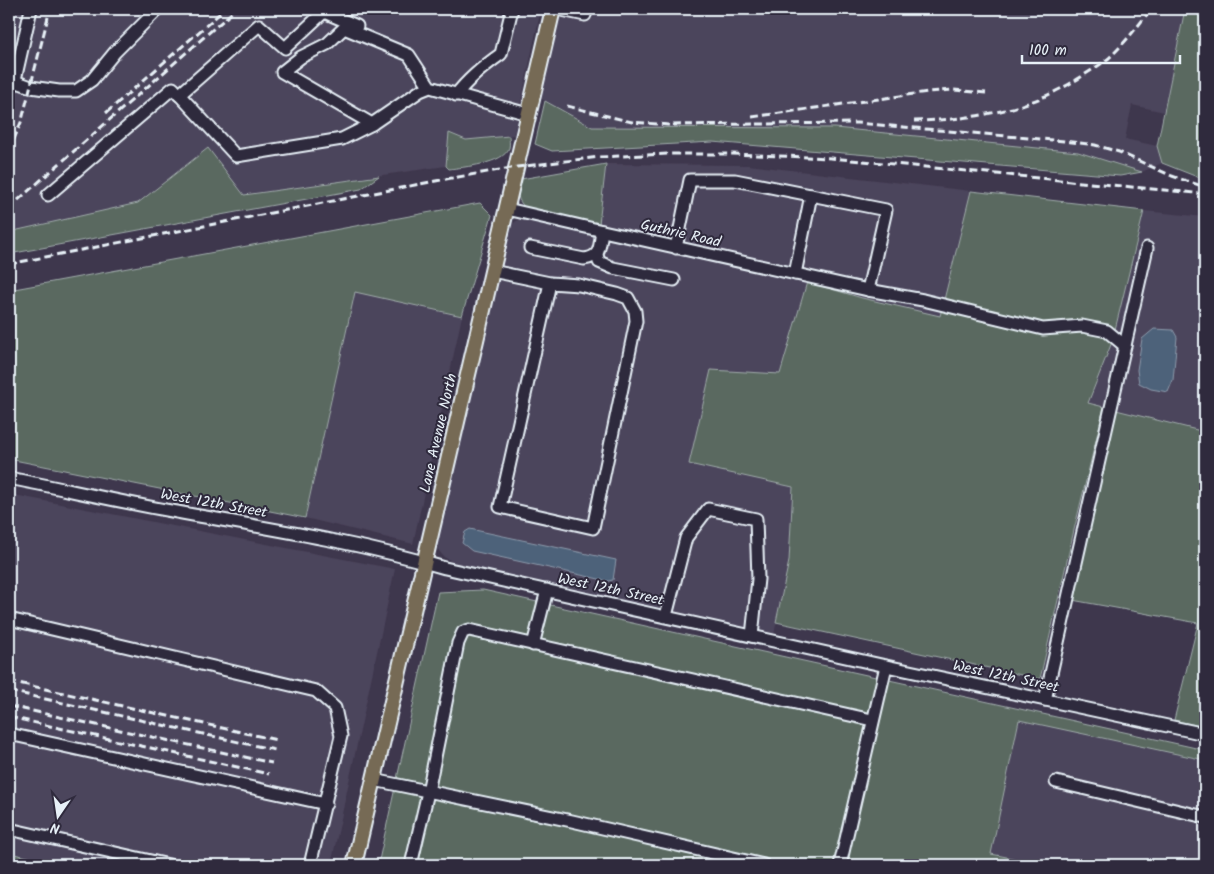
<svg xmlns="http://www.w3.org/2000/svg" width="1214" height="874" viewBox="0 0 1214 874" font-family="Kalam,sans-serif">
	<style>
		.built { fill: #4c445b }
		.green { fill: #5a6960; stroke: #a1adac }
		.water { fill: #4e627a; stroke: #8c9bac }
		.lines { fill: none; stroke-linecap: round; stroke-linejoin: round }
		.minor-casing { stroke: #e8f1f8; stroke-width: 15 }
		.major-casing { stroke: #e8f1f8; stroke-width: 18 }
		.minor { stroke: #2f2a3d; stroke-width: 11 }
		.major { stroke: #766a55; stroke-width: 14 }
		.rail { stroke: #e8f1f8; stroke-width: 3; stroke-dasharray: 8 4; stroke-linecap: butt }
		.labels { text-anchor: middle; stroke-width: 4; stroke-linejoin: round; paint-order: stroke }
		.street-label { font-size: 15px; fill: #e8f1f8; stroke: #2f2a3d }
	</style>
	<rect width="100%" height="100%" fill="#3e374d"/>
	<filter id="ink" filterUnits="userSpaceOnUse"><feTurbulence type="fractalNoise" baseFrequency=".02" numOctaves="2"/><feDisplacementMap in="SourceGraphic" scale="10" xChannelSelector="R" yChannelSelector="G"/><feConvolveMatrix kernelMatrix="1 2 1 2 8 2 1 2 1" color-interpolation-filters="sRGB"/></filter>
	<g filter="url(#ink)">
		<g class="built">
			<polygon points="9,9 541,9 514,135 466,140 449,133 446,166 243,195 208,149 138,203 9,232"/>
			<polygon points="559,9 1185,9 1164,112 1132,105 1125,139 1157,146 1162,163 1142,172 1078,152 835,128 592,127 540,98"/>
			<polygon points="606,164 748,165 971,191 940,317 862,298 855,283 599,224"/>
			<polygon points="1144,211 1205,217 1205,432 1088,403 1112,342"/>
			<polygon points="521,218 807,282 780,374 689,464 793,487 789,561 774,635 453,562 444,557 439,551 438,542 512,224"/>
			<polygon points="355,291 462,316 413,544 305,518"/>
			<polygon points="9,494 395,569 331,865 65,865 9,853"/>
			<polygon points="1019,720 1205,760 1205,865 1048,865 991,854"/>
		</g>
		<g class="green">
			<polygon points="1185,9 1205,9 1205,180 1162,163 1157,146"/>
			<polygon points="545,101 592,127 835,128 1078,152 1142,172 1120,176 712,142 552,151 535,144"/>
			<path d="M449,133L466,140L509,136C509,139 510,144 509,148C503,164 464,167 449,169L446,166Z"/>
			<polygon points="208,148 244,195 379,176 361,189 9,254 9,232 138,203"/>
			<path d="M606,164L599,224L529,210C515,200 517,194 521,179Z"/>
			<polygon points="971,191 1144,211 1112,342 1088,403 1104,407 1074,530 1040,679 776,622 789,561 793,487 689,464 711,370 780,374 807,282 862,298 940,316"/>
			<polygon points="480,203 492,215 462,316 355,292 305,518 9,459 9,290"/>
			<polygon points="1116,410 1205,432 1205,727 1174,720 1198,623 1072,600"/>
			<polygon points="483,590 1205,750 1205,760 1019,720 991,854 1048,865 378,865 438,592"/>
			<polygon points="9,853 65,865 9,865"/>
		</g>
		<g class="water">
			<polygon points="1154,329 1173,330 1177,337 1173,380 1168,392 1151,389 1139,383 1137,370 1142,339"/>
			<polygon points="470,529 616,560 613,580 608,581 472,551 462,543 465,532"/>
		</g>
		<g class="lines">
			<defs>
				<g id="minor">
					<polyline points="557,9 585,15 587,9"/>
					<polyline points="324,12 357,26"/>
					<polyline points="9,79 31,87 59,91 76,91 92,80 115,52 158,9"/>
					<polyline points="10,85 14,84 31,9"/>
					<polyline points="430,87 409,55 344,28 327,44 301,57 282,72 372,124 420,91 430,87 528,114"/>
					<polyline points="179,95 259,25 285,48 326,10 325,9"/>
					<path d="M456,95C468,79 484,66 501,54L512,9"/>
					<polyline points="48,195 173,88 236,156 342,139 372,124"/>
					<path d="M507,209C627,237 747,263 868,290L886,210L735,180H690L676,248"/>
					<path d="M530,248L584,259C602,257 599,246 602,231"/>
					<polyline points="597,255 599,262 613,268 674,280"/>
					<polyline points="492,271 550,283 579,285 617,294 628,298 635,311 636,321 593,528 500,507 550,283"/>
					<polyline points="795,274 811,195"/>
					<polyline points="868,290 923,300 1043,329 1082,326 1107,331 1125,346"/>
					<path d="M9,478C65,489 120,502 177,512C266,528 357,542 445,568L886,666L1205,734"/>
					<polyline points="666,616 686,538 708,509 756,519 758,579 752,636"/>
					<polyline points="9,619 316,691 335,708 341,736 310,865"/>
					<polyline points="533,645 547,590"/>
					<polyline points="1045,700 1147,248"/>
					<polyline points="9,734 326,804"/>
					<polyline points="374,780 572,821 764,865"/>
					<polyline points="1056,782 1205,817"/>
					<polyline points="9,829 169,865"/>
					<polyline points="411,865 428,792 458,643 463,632 469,630 872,720"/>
					<polyline points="840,865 886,666"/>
				</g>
				<polyline id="major" points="354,865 553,9"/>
			</defs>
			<use href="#minor" class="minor-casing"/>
			<use href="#major" class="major-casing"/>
			<use href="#minor" class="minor"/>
			<use href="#major" class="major"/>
			<g class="rail">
				<polyline points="567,106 632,122 669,125 857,123 1064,141 1095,145 1119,152 1172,176 1205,187"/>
				<polyline points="106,113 225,9"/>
				<polyline points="752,117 928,92 953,90 986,93"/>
				<path d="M914,121C974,120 1029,110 1081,77C1090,71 1100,65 1109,58C1125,43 1138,26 1151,9"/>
				<polyline points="9,151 22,120 50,9"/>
				<polyline points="9,208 236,9"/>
				<polyline points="9,264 446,179 517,167 599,157 668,154 733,154 831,158 1205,194"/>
				<polyline points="9,681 277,740"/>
				<polyline points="9,691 275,750"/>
				<polyline points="9,706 272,763"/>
				<polyline points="9,717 269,774"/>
			</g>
		</g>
	</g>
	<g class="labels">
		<g class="street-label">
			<text transform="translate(681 233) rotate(13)" y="5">Guthrie Road</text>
			<text transform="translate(438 433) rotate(-77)" y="5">Lane Avenue North</text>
			<text transform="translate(214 503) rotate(10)" y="5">West 12th Street</text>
			<text transform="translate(611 589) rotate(12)" y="5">West 12th Street</text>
			<text transform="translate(1006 676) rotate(12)" y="5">West 12th Street</text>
		</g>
	</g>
	<rect width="1214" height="874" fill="none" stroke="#2f2a3d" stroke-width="30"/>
	<rect x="15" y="15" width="1184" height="844" fill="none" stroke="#e8f1f8" stroke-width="2" filter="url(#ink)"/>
	<g transform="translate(58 816) rotate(193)" stroke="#2f2a3d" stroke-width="4" paint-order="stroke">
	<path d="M0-4L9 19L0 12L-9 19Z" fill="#e8f1f8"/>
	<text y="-8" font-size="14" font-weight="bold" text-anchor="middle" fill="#e8f1f8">N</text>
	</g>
	<path d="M1022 55v8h158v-8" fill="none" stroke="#e8f1f8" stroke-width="2.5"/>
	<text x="1029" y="55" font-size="15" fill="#e8f1f8" stroke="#2f2a3d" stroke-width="4" paint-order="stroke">100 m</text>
</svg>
